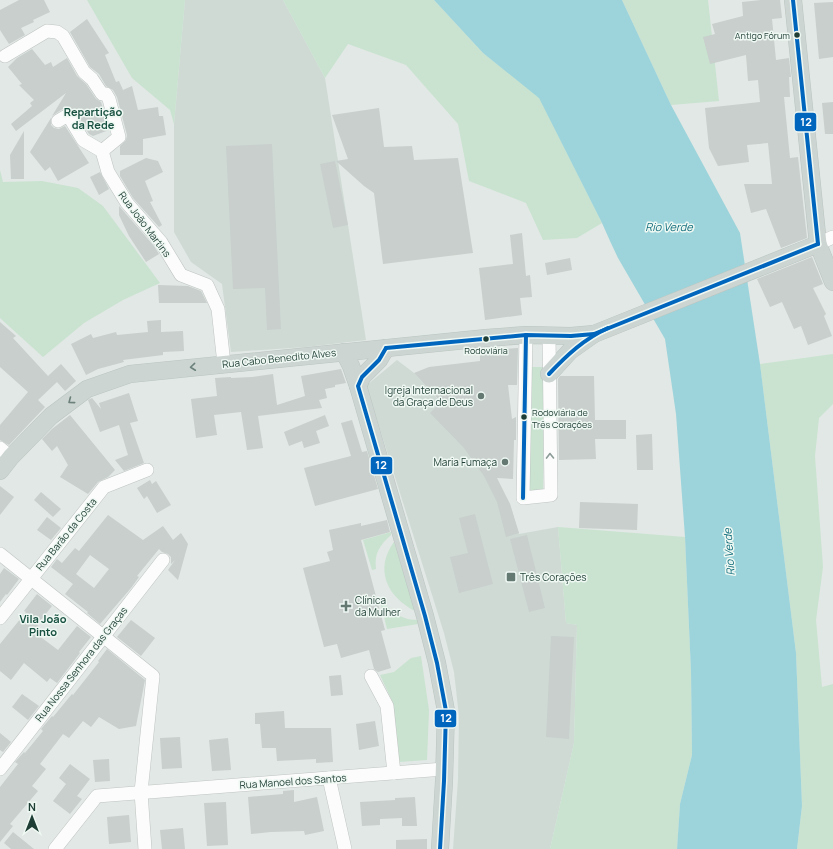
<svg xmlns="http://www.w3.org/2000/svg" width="833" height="849" viewBox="0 0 833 849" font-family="Manrope,sans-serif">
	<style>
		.built { fill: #cfdad5 }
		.green { fill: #c9e3d0 }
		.water { fill: #9dd4db }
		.building { fill: #c8cfcc; fill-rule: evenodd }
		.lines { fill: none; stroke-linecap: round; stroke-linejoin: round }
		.minor-casing { stroke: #bfc5c2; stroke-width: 14 }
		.major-casing { stroke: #bbc5c1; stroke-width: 18 }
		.minor { stroke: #fbfcfb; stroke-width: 13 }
		.major { stroke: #ccd5d2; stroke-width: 17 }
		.bus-1-casing { stroke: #eff8f3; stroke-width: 7 }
		.bus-1 { stroke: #0065bd; stroke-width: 4 }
		.oneway { stroke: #6c817b }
		.oneway2 { stroke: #8c9c98 }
		.bus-dot { fill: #1e3d34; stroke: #eff8f3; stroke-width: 1.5 }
		.poi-dot { fill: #637972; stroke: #eff8f3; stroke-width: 1.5 }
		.labels { text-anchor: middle; stroke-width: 3; stroke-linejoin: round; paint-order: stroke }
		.bus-label { font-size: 9px; fill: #1e3d34; stroke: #eff8f3; text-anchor: end }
		.street-label { font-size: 10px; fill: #1e3d34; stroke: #eff8f3 }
		.poi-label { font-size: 10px; fill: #1e3d34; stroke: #eff8f3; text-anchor: end }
		.neighbourhood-label { font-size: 11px; font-weight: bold; fill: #185141; stroke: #eff8f3 }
		.water-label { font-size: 11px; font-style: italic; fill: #136f7e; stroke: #eff8f3 }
		.line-badge { stroke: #eff8f3; stroke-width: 1.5 }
		.badge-label { font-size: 11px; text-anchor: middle; font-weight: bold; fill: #fff }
	</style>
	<rect width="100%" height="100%" fill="#e2e8e5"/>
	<g class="built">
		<polygon points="185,0 283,0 325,78 366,340 306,347 231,352 222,284 191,262 174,232 174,124"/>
		<polygon points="397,360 414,373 468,432 510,504 519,534 558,527 566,623 577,625 574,743 550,849 453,849 458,780 459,716 454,672 444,633 368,391 367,385"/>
	</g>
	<g class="green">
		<polygon points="87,0 185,0 174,124 170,110 132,78"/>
		<polygon points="283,0 434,0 483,53 539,97 602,223 577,238 543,240 526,203 469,181 458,124 406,65 348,44 325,78"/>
		<polygon points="622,0 708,0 719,101 671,105"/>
		<polygon points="0,170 3,182 42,181 78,188 103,206 160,283 123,300 84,323 43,357 0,318"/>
		<polygon points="833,354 833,404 819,418 815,456 823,567 816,620 822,687 833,684 833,849 797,849 802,806 796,653 760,364"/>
		<polygon points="530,367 544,367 543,493 529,493"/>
		<polygon points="558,527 685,537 691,672 692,755 680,804 677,849 550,849 574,743 577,625 566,623"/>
		<path d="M391,532V535C380,545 374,553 376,569L372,570L363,540Z"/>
		<path d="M394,542L415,611C387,597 374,569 394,542Z"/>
		<path d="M379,597C389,609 399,620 417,620L418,624L387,629Z"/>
		<polygon points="421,656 429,710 427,760 399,762 393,703 380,675 394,672 411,658"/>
	</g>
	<polygon class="water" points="434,0 622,0 671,105 740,233 760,364 796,653 802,806 797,849 677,849 680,804 692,755 691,672 685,537 676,414 665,339 618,258 610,241 602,223 539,98 483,53"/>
	<g class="building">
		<polygon points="19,0 44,0 50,12 33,20 34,22 21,28 25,35 9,44 0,30 0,10"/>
		<polygon points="761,0 780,0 782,18 772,19 776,60 789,58 791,77 789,77 790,97 784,97 790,158 798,157 807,238 781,248 766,209 751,213 744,184 772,184 768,143 747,145 749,162 718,166 709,148 705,108 760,102 758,80 748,81 746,55 710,64 703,37 715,34 712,24 743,16 742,2"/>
		<polygon points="833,2 833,57 819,59 814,3"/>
		<polygon points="87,19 109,53 105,55 116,82 119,81 123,90 132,86 138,110 158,107 159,116 163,116 166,135 143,139 143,155 120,155 120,146 126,140 127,135 117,97 113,90 106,86 99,74 90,67 70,32"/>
		<polygon points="32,49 45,65 51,62 53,67 67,58 77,76 86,84 96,99 101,102 109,130 93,136 89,134 75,111 68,107 64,108 52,116 66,93 16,131 11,124 32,106 30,103 34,100 19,85 22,84 8,67 17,58"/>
		<polygon points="833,102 833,134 825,134 822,103"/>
		<polygon points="379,108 384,147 412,146 414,160 458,158 473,253 383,264 374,193 364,186 336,161 348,159 332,115"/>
		<polygon points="51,118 51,125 54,128 59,129 65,126 89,163 58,181 50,167 45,171 30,152"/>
		<polygon points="24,131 24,179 11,179 10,155"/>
		<polygon points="272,144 281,329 267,330 265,288 233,289 226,146"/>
		<polygon points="146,158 158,161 163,172 145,181 153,201 150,202 162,225 159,227 133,198 120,176 120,171"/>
		<polygon points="335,161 348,225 333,228 320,164"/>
		<polygon points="100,172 109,189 99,195 90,177"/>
		<polygon points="119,206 154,246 159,254 146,262 129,236 119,215"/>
		<polygon points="522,233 526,276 530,275 532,297 520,298 522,315 485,320 479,268 513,264 510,235"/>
		<polygon points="812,257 823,284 813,288 826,314 824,316 832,336 808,345 801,326 794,329 782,302 770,307 757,279"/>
		<polygon points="570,258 572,270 547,275 545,263"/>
		<polygon points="158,285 188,286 201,291 207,303 159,303"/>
		<polygon points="161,320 161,332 183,331 184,351 163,352 163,355 123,360 124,362 98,369 86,375 71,344 91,334 93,338 116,332 117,335 148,332 147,321"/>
		<polygon points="0,322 16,336 13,338 48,376 61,364 76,381 65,391 57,382 38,400 45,407 9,445 0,440 0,425 28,392 0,367"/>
		<polygon points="518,348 517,385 508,385 512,419 516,417 516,440 514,440 513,479 497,478 510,504 519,533 506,537 497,502 484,476 464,448 430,413 441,402 414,373 429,367 480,361 480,351"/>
		<polygon points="341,369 346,383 335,385 335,387 325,389 327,398 319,400 322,408 258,416 263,448 247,450 241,412 214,415 217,435 196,438 191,399 217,396 215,378 231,377 231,378 252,377 273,374 277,405 305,396 301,376"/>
		<polygon points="560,376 594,376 595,420 626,420 626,439 595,439 596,459 559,460 558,379"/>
		<polygon points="129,393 138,421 130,423 144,463 124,471 115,460 128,455 119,425 100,432 88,400 92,398 101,409 99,403"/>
		<polygon points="70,415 115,470 108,477 98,482 88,494 60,477 68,465 57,446 52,451 42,439 52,429"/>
		<polygon points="325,415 329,426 316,431 320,443 304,448 302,441 289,446 284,432"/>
		<polygon points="352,420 362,452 367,451 378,489 315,506 304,468 351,456 341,423"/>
		<polygon points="652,434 653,470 637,470 636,435"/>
		<polygon points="150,480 152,484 156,481 171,505 157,513 147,496 144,499 137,488"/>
		<polygon points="0,486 14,497 0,515"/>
		<polygon points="41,492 61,509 53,517 34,500"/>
		<polygon points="580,502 638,504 637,530 579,528"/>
		<polygon points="475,514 493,584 459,593 450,557 468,553 459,518"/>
		<path d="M108,515L143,540L163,526L173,540L181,533L188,544L178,580L168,570L175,560L171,564V557L168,554L162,552L159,549L137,576L139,577L131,588L100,624L87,613L88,612L65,594L73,584L51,567L57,559L62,563L75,548L79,551ZM90,555L109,569L94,588L76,574Z"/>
		<polygon points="47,517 61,528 51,540 37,530"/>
		<polygon points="387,520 390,532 361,540 385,630 381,631 391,668 378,672 374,669 369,650 341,658 337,644 324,647 303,568 330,561 327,552 333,550 329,530 361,523 361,526"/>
		<polygon points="527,535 545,608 529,612 510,539"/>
		<polygon points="4,568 19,579 7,595 6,594 0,602 0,574"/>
		<polygon points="37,594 52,606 37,625 39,626 34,632 58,650 77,626 91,637 79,652 80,653 57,683 50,678 47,682 24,663 11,680 0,671 0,644 26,612 24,611"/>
		<polygon points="131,620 155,638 141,656 117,637"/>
		<polygon points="551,636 574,637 569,739 546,737"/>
		<polygon points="107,649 145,680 136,726 119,729 99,717 91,727 83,721 69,738 63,734 40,764 46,769 32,786 38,791 10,824 13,826 0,842 0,787 18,764 15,762 24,752 25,753 43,731 41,729 52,716 53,717 72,694 73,695 99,662 98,661"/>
		<polygon points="341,675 343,695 331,696 329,676"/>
		<polygon points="22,694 39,706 28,720 12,707"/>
		<polygon points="284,711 285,728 331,728 333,762 316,763 316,759 277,761 276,748 262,748 260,724 255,724 255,713"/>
		<polygon points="375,721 379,746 359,750 356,724"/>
		<polygon points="0,733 11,742 3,752 0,750"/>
		<polygon points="180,737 182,768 162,769 160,738"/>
		<polygon points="228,738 231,770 212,771 209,740"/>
		<polygon points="109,759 110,781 95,782 93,760"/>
		<polygon points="70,764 90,779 77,796 82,799 70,814 53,801 66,784 59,778"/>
		<polygon points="294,790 294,802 317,797 324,831 305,835 304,831 271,832 251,834 248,797 283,794 283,791"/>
		<polygon points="415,797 417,826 402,826 402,818 380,819 380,825 362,826 360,802 395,800 395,798"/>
		<polygon points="226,802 228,845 207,846 204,803"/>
		<polygon points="129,815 131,842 109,844 107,817"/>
		<polygon points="183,828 185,849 162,849 160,830"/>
		<polygon points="13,832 34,849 11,849 4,843"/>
		<polygon points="427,839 427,849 396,849 396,840"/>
	</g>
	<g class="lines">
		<defs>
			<g id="minor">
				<polyline points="5,56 47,31 57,32 63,36 84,72 92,79 102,94 106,94 109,99 119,137 102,151"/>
				<polyline points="58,121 68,115 83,140 102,151 108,172 127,203 161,242 181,275 207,285 218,309 224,364"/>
				<polyline points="818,244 833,237"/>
				<polyline points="526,335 523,498 551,495 549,335"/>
				<polyline points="0,448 11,457"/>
				<polyline points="0,554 153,676 141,792 145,849"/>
				<polyline points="0,618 104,487 147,470"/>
				<polyline points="371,676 387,706 394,773"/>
				<polyline points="0,769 163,560"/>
				<polyline points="329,778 345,849"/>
				<polyline points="55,849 97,796 444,769"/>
			</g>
			<g id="major">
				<polyline points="793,0 818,244 833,282"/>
				<polyline points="344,352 351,366 358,386 425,616 437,663 446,711 444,781 440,849"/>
				<polyline points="549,374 570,351 594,334 818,244"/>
				<polyline points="358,386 362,377 379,360 386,348"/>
				<polyline points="0,471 11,457 51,416 87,389 130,374 486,338 526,335 571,336 594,334"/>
			</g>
		</defs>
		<use href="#minor" class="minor-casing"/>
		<use href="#major" class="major-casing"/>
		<use href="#minor" class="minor"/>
		<use href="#major" class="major"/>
		<defs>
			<g id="bus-1">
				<polyline points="793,0 818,244"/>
				<polyline points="386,348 379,360 362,377 358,386 425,616 437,663 446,711 444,781 440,849"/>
				<polyline points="386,348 526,335 571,336 594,334 818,244"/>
				<path d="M549,374C567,355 584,339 608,328"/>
				<polyline points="523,498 526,335"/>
			</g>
		</defs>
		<use href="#bus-1" class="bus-1-casing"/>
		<use href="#bus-1" class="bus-1"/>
	</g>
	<defs><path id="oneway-chevron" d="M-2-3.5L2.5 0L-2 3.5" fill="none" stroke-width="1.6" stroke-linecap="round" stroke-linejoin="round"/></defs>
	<g class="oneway">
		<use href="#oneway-chevron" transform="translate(193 367) rotate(174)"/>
		<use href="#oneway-chevron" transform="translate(71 401) rotate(143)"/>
	</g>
	<use class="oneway2" href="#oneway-chevron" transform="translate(550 456) rotate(-91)"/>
	<g class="bus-dot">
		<circle cx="797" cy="35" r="3.5"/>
		<circle cx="486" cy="339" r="3.5"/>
		<circle cx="524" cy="417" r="3.5"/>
	</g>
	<g class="poi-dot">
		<circle cx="481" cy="396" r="4"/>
		<circle cx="505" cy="462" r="4"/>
		<rect x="506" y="572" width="10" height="10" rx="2"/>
		<path d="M344 600h4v4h4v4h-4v4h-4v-4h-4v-4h4z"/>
	</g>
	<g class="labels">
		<g class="bus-label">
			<text x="790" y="39">Antigo Fórum</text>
			<text x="486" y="354" text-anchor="middle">Rodoviária</text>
			<text x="532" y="416" text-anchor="start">Rodoviária de<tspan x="532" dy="12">Três Corações</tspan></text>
		</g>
		<g class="street-label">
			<text transform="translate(145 224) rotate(53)" y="4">Rua João Martins</text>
			<text transform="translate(279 358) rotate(-6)" y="4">Rua Cabo Benedito Alves</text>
			<text transform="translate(66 534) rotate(-51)" y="4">Rua Barão da Costa</text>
			<text transform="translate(81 664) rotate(-52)" y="4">Rua Nossa Senhora das Graças</text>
			<text transform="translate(293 781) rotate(-4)" y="4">Rua Manoel dos Santos</text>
		</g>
		<g class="poi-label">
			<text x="473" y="394">Igreja Internacional<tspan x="473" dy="12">da Graça de Deus</tspan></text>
			<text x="497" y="466">Maria Fumaça</text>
			<text x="520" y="581" text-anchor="start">Três Corações</text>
			<text x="355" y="604" text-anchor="start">Clínica<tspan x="355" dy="12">da Mulher</tspan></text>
		</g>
		<g class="neighbourhood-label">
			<text x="93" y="116">Repartição<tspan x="93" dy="13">da Rede</tspan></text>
			<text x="43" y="623">Vila João<tspan x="43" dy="13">Pinto</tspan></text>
		</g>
		<g class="water-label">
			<text x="669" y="231">Rio Verde</text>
			<text transform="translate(729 552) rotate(-94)" y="4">Rio Verde</text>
		</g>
	</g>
	<g class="line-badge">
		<rect x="794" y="112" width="23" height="20" rx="4" fill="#0065bd"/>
		<rect x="370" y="456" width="23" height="19" rx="4" fill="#0065bd"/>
		<rect x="434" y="709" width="23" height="19" rx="4" fill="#0065bd"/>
	</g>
	<g class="badge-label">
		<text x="806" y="126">12</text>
		<text x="381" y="469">12</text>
		<text x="446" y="722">12</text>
	</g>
	<g transform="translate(32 817)" stroke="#eff8f3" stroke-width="3" paint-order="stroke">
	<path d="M0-3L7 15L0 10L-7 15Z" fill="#1e3d34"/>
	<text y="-6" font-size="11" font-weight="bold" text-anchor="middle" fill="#1e3d34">N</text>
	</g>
</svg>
